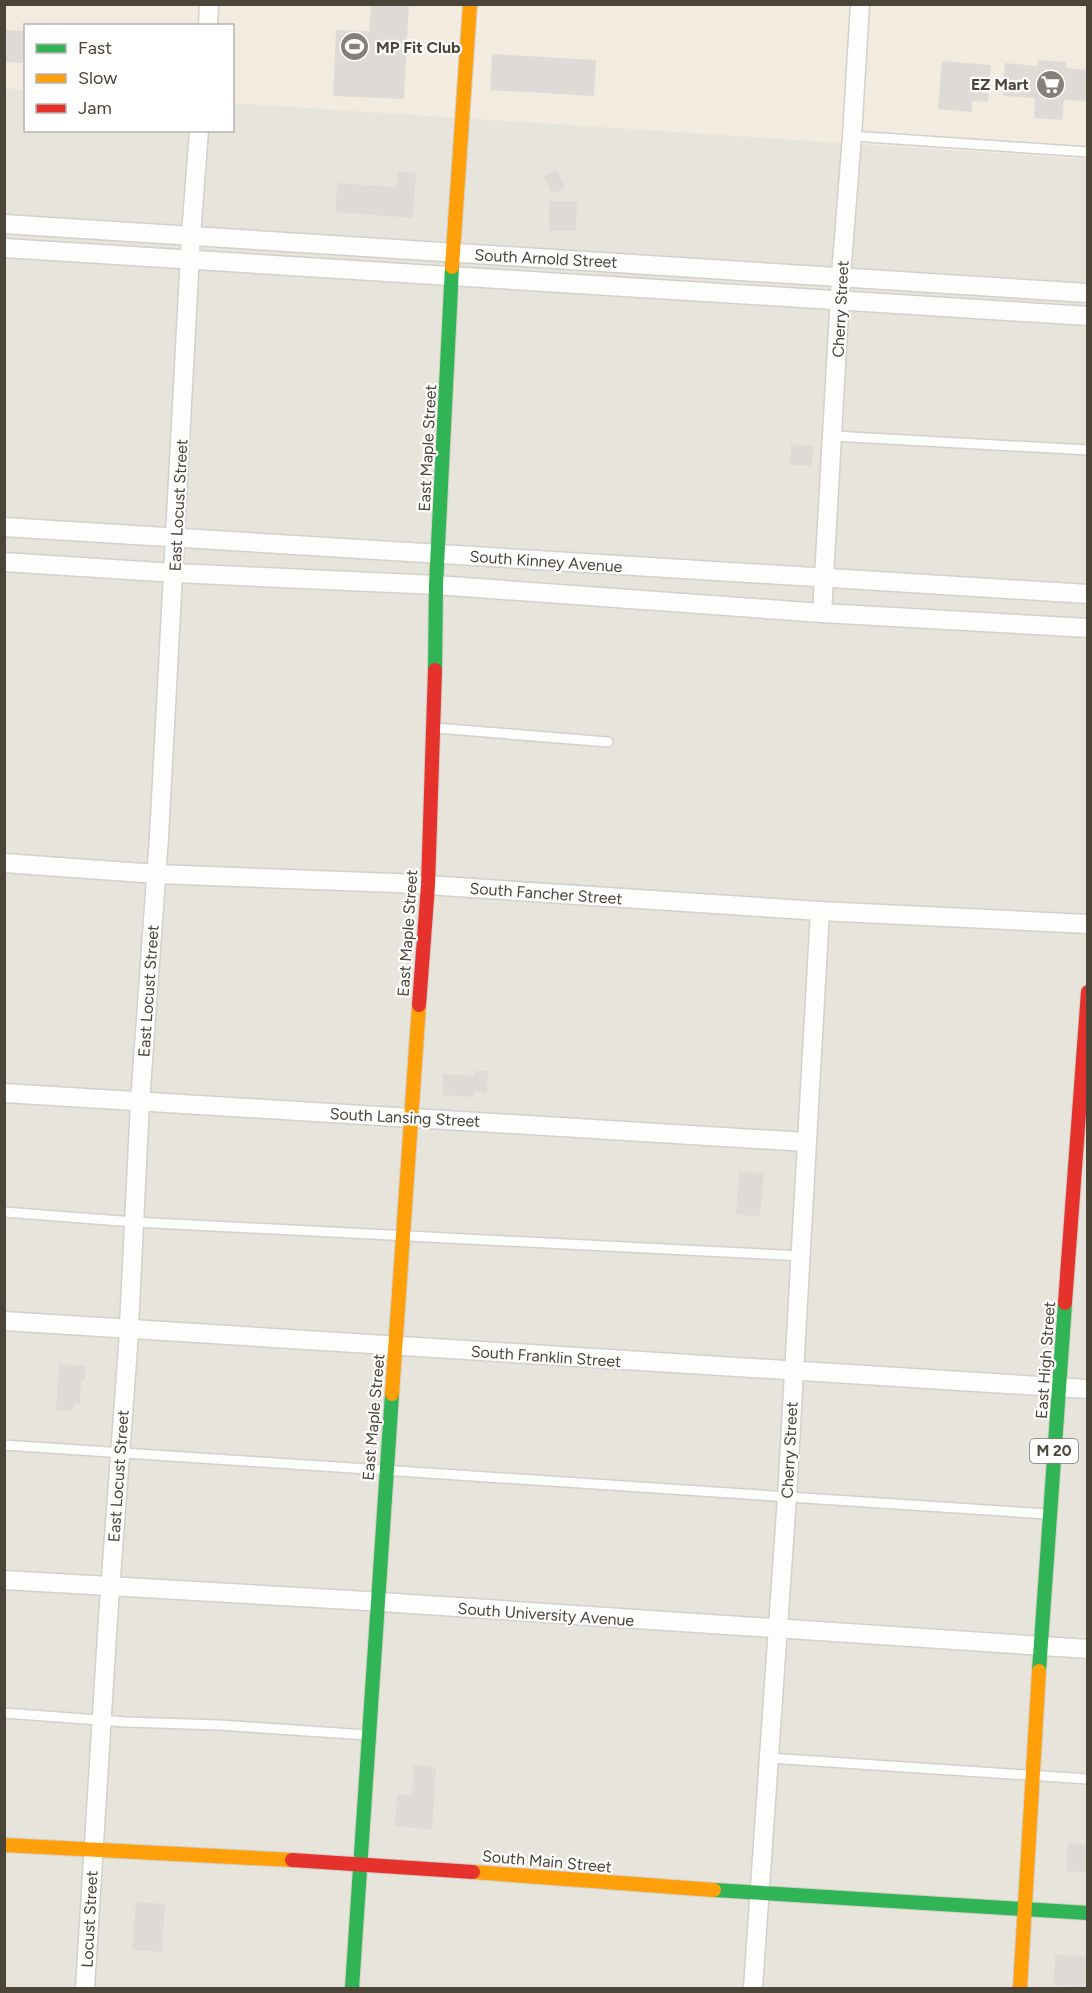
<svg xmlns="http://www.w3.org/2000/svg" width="1092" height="1993" viewBox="0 0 1092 1993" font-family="Figtree,sans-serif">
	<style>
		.residential { fill: #e7e4dc }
		.commercial { fill: #f3ebdf }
		.building { fill: #dedbd6 }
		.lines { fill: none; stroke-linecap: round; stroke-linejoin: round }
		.lane-casing { stroke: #d2d0cb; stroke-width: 12 }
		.street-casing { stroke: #d2d0cb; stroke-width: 21 }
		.fast-casing { stroke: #d3cfc5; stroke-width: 16 }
		.slow-casing { stroke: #d3cfc5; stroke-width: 16 }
		.jam-casing { stroke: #d3cfc5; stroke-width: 16 }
		.lane { stroke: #fdfdfc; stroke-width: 9 }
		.street { stroke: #fdfdfc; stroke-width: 18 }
		.fast { stroke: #30b455; stroke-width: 14 }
		.slow { stroke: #ff9f0a; stroke-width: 14 }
		.jam { stroke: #e5322d; stroke-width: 14 }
		.labels { text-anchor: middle; stroke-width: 4.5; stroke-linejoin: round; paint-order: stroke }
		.shield { fill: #fff; stroke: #817c74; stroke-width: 1.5 }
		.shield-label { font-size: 15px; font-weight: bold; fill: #4b4439 }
		.poi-label { font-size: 16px; font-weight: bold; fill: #4b4439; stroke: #fff; text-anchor: start }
		.street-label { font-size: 16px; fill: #4b4439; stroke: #fff }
	</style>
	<rect width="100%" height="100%" fill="#f4f2ee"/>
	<polygon class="residential" points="4,84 25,85 26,130 232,130 233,100 1087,159 1087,1988 5,1988"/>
	<polygon class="commercial" points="4,5 1087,5 1087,159 233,103 232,26 26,26 25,90 5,88"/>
	<g class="building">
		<polygon points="371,4 409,4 404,99 333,96 336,30 369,31"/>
		<polygon points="4,30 26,31 26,63 4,62"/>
		<polygon points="492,54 596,60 594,96 490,90"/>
		<polygon points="1038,60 1066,62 1066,68 1088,70 1088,101 1064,100 1062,120 1034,118 1035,98 1003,96 1005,63 1037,66"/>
		<polygon points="942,61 991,65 988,102 972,101 972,112 938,109"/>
		<polygon points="557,170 565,188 551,194 544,176"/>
		<polygon points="398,171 416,173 413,218 335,212 337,183 397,187"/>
		<polygon points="549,201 577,201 576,231 549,231"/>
		<polygon points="791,444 813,446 812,466 790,465"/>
		<polygon points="474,1071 488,1071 487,1093 474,1092 474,1097 442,1095 443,1074 474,1076"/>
		<polygon points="739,1172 764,1173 760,1216 736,1215"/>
		<polygon points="59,1364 86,1366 85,1380 81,1380 80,1403 74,1403 73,1411 56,1410"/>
		<polygon points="414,1765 436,1767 432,1830 395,1826 397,1794 412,1795"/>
		<polygon points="1068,1843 1088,1844 1088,1873 1066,1871"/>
		<polygon points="136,1902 165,1904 162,1952 132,1950"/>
		<polygon points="1055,1955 1088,1956 1088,1988 1054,1986"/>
	</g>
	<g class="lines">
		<defs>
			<g id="lane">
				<polyline points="852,136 1088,152"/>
				<polyline points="833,436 1088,450"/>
				<polyline points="436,728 608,742"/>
				<polyline points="4,1212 134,1222 802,1256"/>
				<polyline points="4,1445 1047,1514"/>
				<polyline points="4,1713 126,1722 219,1725 367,1735"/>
				<polyline points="769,1758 1088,1779"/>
			</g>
			<g id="street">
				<polyline points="208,26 209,4"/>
				<polyline points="4,224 1088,293"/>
				<polyline points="4,248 1088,316"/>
				<polyline points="4,527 1088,594"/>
				<polyline points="4,562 175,573 436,585 822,613 1088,628"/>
				<polyline points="822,613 841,276 852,136 860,4"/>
				<polyline points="4,863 157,874 396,883 820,911 1088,924"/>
				<polyline points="4,1093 806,1142"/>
				<polyline points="4,1321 1088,1389"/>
				<polyline points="4,1580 351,1600 1088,1649"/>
				<polyline points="85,1988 108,1618 128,1347 140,1102 159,837 191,235 199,130"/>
				<polyline points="753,1988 787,1497 820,911"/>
			</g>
			<g id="fast">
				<polyline points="435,670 436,585 452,267"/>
				<polyline points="1039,1671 1065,1303"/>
				<polyline points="714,1890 1088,1913"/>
				<polyline points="352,1988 392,1394"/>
			</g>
			<g id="slow">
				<polyline points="452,267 470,4"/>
				<polyline points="392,1394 419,1005"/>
				<polyline points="4,1845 292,1860"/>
				<polyline points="473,1872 714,1890"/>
				<polyline points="1020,1988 1039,1671"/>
			</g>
			<g id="jam">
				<polyline points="419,1005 428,885 435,670"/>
				<polyline points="1065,1303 1088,992"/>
				<polyline points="292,1860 473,1872"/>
			</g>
		</defs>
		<use href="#lane" class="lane-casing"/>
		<use href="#street" class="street-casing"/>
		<use href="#fast" class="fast-casing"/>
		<use href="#slow" class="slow-casing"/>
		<use href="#jam" class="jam-casing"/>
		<use href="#lane" class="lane"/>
		<use href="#street" class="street"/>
		<use href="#fast" class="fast"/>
		<use href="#slow" class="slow"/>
		<use href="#jam" class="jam"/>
	</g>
	<defs>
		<symbol id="stadium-disc" viewBox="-11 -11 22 22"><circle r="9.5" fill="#868178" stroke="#fff"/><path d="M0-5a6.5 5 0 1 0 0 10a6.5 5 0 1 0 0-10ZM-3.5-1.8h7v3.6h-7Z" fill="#fff"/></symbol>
		<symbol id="supermarket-disc" viewBox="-11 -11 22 22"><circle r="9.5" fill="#868178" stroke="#fff"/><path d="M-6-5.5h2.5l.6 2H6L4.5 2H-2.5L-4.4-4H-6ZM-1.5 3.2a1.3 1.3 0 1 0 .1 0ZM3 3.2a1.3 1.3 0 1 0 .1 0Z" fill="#fff"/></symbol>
	</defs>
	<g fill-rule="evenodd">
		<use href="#stadium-disc" x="338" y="30" width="33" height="33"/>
		<use href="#supermarket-disc" x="1034" y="68" width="33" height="33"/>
	</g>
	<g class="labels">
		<rect class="shield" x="1030" y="1439" width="48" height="24" rx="4.5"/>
		<g class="shield-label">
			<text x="1054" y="1456">M 20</text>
		</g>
		<g class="poi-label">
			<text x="376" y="53">MP Fit Club</text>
			<text x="1029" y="90" text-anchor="end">EZ Mart</text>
		</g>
		<g class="street-label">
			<text transform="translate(546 258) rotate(3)" y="6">South Arnold Street</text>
			<text transform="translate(840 309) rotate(-87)" y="6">Cherry Street</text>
			<text transform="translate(427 448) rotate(-87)" y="6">East Maple Street</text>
			<text transform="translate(178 505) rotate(-87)" y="6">East Locust Street</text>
			<text transform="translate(546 561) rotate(4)" y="6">South Kinney Avenue</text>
			<text transform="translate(546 893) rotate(4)" y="6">South Fancher Street</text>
			<text transform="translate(407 933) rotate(-86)" y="6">East Maple Street</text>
			<text transform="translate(148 991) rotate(-86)" y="6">East Locust Street</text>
			<text transform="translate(405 1117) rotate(3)" y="6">South Lansing Street</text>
			<text transform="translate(546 1356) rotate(4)" y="6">South Franklin Street</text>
			<text transform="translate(1045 1360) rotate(-86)" y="6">East High Street</text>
			<text transform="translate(373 1417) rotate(-85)" y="6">East Maple Street</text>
			<text transform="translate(789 1450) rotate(-87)" y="6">Cherry Street</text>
			<text transform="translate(118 1476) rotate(-86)" y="6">East Locust Street</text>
			<text transform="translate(546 1614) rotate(4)" y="6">South University Avenue</text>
			<text transform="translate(547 1861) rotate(5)" y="6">South Main Street</text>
			<text transform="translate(89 1919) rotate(-87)" y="6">Locust Street</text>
		</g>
	</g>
	<rect width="1092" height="1993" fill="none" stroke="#4b4439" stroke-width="12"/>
	<rect x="24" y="24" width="210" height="108" fill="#ffffff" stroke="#b7b4b0" stroke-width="1.5"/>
	<rect x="36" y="44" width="30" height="9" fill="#30b455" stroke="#b7b4b0" stroke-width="1.5"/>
	<text x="78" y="54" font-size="18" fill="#4b4439">Fast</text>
	<rect x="36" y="74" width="30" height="9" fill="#ff9f0a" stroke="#b7b4b0" stroke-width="1.5"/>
	<text x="78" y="84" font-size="18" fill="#4b4439">Slow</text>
	<rect x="36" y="104" width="30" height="9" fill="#e5322d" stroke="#b7b4b0" stroke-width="1.5"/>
	<text x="78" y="114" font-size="18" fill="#4b4439">Jam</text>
</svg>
